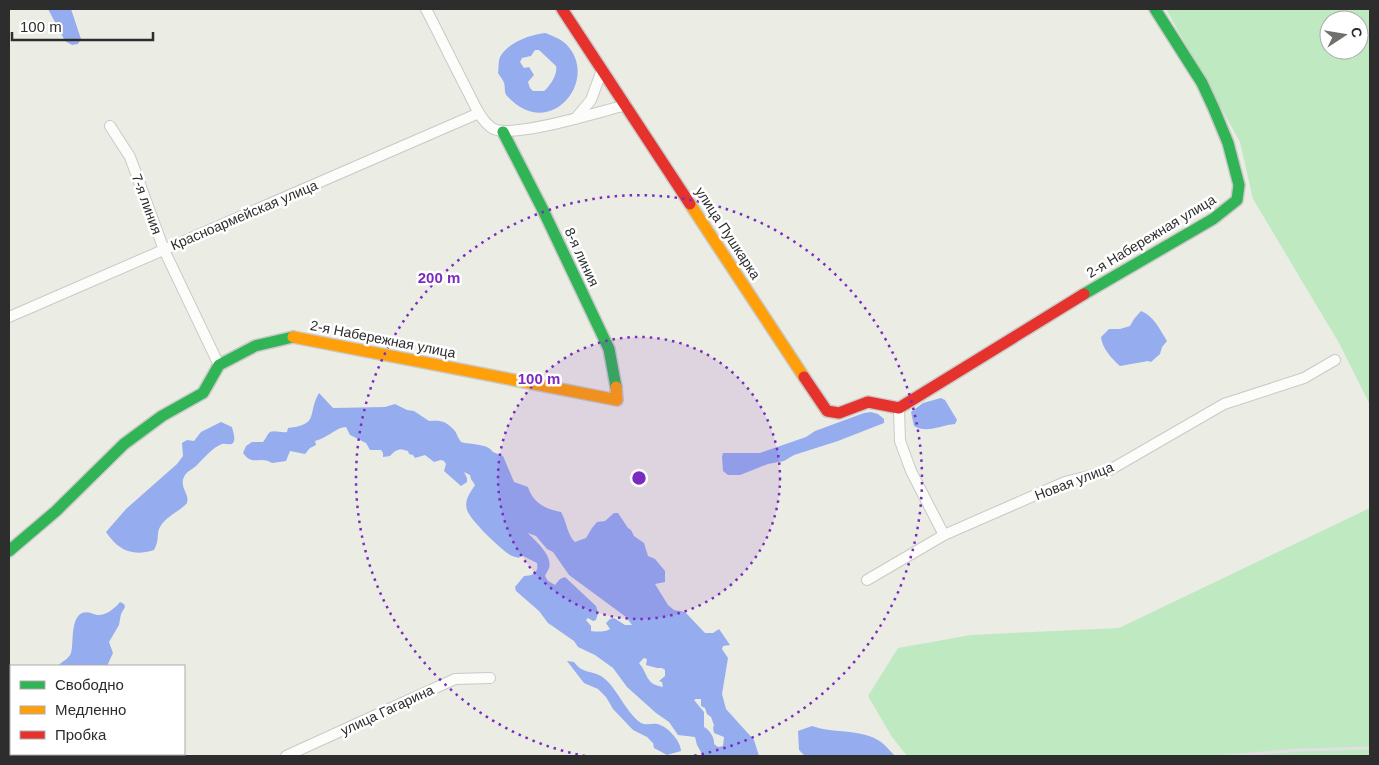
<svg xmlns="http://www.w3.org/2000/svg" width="1379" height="765" viewBox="0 0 1379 765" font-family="Helvetica,sans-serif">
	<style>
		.green { fill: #bfe9c1; fill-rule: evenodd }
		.water { fill: #95adef; fill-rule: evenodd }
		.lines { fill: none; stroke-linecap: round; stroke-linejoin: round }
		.street-casing { stroke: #c9c9c8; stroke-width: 12 }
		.fast-casing { stroke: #c9c9c8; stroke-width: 14 }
		.slow-casing { stroke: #c9c9c8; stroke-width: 14 }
		.jam-casing { stroke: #c9c9c8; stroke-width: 14 }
		.street { stroke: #fcfcfb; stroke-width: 10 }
		.fast { stroke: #30b455; stroke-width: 11 }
		.slow { stroke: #ff9f0a; stroke-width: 11 }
		.jam { stroke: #e5322d; stroke-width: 11 }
		.rail { stroke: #e0dfe1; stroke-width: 3 }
		.ring { fill: none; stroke: #7b2cbf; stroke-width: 2.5; stroke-dasharray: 2.5 5 }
		.labels { text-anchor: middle; stroke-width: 5; stroke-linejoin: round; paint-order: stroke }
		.street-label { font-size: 14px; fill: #2d2d2d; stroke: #fff }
		.centre { fill: #7b2cbf; stroke: #fff; stroke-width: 2.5 }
		.ring-label { font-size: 15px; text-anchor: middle; font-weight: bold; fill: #7b2cbf; stroke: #fff; stroke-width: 5; stroke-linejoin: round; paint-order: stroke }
	</style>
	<rect width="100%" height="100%" fill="#ebece4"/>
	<g class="green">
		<path d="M1166,9H1370V405L1339,343L1253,199L1240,142ZM1329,20H1359V50H1329Z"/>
		<polygon points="1370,508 1370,756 907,756 892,737 868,696 898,648 971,635 1119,628"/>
	</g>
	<g class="water">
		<polygon points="48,9 71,9 81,39 78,44 72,45 65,41"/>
		<path d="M546,33C552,36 561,39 566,44C601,79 550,142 508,97C503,92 506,89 504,83C503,80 500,76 498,73C499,68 498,62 500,57C507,43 531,34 546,33ZM535,50H539L556,66C558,74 550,86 544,91H533L530,88L528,82L534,75L529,67L524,68L520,62L522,58L531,56Z"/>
		<path d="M1141,311C1154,316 1160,330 1167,341L1162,347L1160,354L1151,362L1148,361L1120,366C1112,359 1102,348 1101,337L1109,329H1120L1130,326L1134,319Z"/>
		<path d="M319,393L333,408L385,407L395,404L407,410L414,411L429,421C441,420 446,421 455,431C457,434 458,438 461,442C471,445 487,443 493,452L503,456L514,482L528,487C533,503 545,509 561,512C566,520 568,537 575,542L586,538L592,528L597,522L605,521L614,513H618L628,528L631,530L634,536L644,543L648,556L655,559L665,571V582L655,584L668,605L674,610L685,612L705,633H713L719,629L730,645L723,646L722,649L728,658L722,694L726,709L754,740L759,756H703L697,745L695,737L678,735L669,722L656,713L627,687L613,668L595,655L578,647L574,641L548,623L539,611L516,591L515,587L524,576C533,576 539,573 537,563L521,555L519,558C517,557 514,557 512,556C502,551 470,520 467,510C464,500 470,493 475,485L471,479L470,475L464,472L467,478V482L461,486L444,471L446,464L444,461L441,460L434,462L425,455L415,458L413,455L409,454L408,451C400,448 396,449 390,456L383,457V453L381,450H370L366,443L350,435L346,427C336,427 328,438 315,441L316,445L310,448L305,454L290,451L286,461L272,463C259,455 253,467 243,453L246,446L252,442H263C265,440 268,433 270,432C274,430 282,433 287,432L288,428C320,425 307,413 319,393ZM528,533L536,536L547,549L553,552L569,575L626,617L632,625H625L614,618L610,619L606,623L610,629C606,632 596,632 591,631V626L586,620L588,618L593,621L596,620L598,613L596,606L565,577L560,579L555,585L548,581L545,576C546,573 548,571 549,568C553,555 535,541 528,533ZM644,658L647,659L646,665L657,668H662L665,670V676L659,681L662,682L663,687C645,684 649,675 639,663ZM696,699H701V706L705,708L707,714L711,717L714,725L713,728L714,733L724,737L723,746L718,747L714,744C715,738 709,729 704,727V712L694,700Z"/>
		<path d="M941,398L945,400L957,420L955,424C941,425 927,434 914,426L911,412L923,403Z"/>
		<polygon points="871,412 878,414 884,419 884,423 838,441 794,455 784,461 768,464 740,475 728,475 723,471 722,457 723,453 760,453 806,437 815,431 864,413"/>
		<path d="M221,422L232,427C233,432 236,439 233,443C230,446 226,443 222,444C212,448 205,457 198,464C194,469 186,471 184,477C179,487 190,494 187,503C179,512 166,516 160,527C156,534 160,539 154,550C132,557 118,550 106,532L126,509L177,464L183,456L182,443L187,440L194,441L201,432Z"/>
		<path d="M120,602L124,604L125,607L121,614L119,625L109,642L113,653L107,666H58C62,661 69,659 71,653C74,643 70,619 82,613C88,611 92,614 97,615C106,616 115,608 120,602Z"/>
		<path d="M567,661L574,662C583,674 590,670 601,676C616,685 625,712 641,723C647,726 654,722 660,725C669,728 681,742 681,751L667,755L654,748L653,743L647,737L633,730L613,709L606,697L598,689L584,683Z"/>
		<path d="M812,726C834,734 861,728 881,742C886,746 891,752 895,756H805L799,750L798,731Z"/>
	</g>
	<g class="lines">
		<defs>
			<g id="street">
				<path d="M426,9C440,36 453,63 467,90C474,103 480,120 492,128C510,140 602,111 626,105"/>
				<polyline points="575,119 591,100 602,70"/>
				<polyline points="110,126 130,157 164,250 219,365"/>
				<polyline points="9,317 479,113"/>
				<polyline points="899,408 900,441 911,471 944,535"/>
				<polyline points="867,580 944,535 1065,482 1108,471 1224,404 1304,378 1335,360"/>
				<polyline points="286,756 455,679 490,678"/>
			</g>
			<g id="fast">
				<polyline points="503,132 543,210 609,349 616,387"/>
				<polyline points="1084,294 1213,219 1237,200 1239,185 1228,143 1214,109 1202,83 1155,9"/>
				<polyline points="9,551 56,511 124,444 162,416 203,393 219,365 255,346 293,337"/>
			</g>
			<g id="slow">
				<polyline points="690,204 804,377"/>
				<polyline points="293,337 617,400 616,387"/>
			</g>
			<g id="jam">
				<polyline points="562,9 690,204"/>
				<polyline points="804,377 827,411 839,413 868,402 899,408 1084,294"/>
			</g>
		</defs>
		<use href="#street" class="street-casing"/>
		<use href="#fast" class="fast-casing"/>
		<use href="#slow" class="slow-casing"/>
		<use href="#jam" class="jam-casing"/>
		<use href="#street" class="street"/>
		<use href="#fast" class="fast"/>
		<use href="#slow" class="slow"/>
		<use href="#jam" class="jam"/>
		<polyline class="rail" points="1225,756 1299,750 1370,748"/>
	</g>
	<circle cx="639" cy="478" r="141" fill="#7b2cbf" fill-opacity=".12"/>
	<g class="ring">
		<circle cx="639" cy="478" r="141"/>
		<path d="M585 756A283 283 0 1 1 693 756"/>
	</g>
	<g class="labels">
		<g class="street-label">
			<text transform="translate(147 204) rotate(70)" y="5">7-я линия</text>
			<text transform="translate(244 215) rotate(-23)" y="5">Красноармейская улица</text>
			<text transform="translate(728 233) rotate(57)" y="5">улица Пушкарка</text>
			<text transform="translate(1151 236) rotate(-31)" y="5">2-я Набережная улица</text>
			<text transform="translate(582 257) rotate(65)" y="5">8-я линия</text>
			<text transform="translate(383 339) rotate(11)" y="5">2-я Набережная улица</text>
			<text transform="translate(1074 481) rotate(-21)" y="5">Новая улица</text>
			<text transform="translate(387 710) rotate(-25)" y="5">улица Гагарина</text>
		</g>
	</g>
	<circle cx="639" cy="478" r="8" class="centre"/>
	<g class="ring-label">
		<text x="439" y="283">200 m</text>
		<text x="539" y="384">100 m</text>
	</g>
	<rect width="1379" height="765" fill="none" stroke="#2d2d2d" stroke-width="20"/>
	<rect x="10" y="665" width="175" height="90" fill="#ffffff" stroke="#ababab"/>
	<rect x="20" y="681" width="25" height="8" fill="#30b455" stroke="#ababab"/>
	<text x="55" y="690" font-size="15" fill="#2d2d2d">Свободно</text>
	<rect x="20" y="706" width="25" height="8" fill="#ff9f0a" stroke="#ababab"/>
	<text x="55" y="715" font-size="15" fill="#2d2d2d">Медленно</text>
	<rect x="20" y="731" width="25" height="8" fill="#e5322d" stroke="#ababab"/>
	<text x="55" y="740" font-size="15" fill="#2d2d2d">Пробка</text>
	<g transform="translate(1344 35) rotate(78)"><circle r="24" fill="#ffffff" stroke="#ababab"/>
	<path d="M0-4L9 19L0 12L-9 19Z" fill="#70706d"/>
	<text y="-8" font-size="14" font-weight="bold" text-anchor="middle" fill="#2d2d2d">С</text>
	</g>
	<path d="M12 32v8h141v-8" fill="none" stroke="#2d2d2d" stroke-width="2.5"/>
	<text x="20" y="32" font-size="15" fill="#2d2d2d" stroke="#ffffff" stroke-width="4" paint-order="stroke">100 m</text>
</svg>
